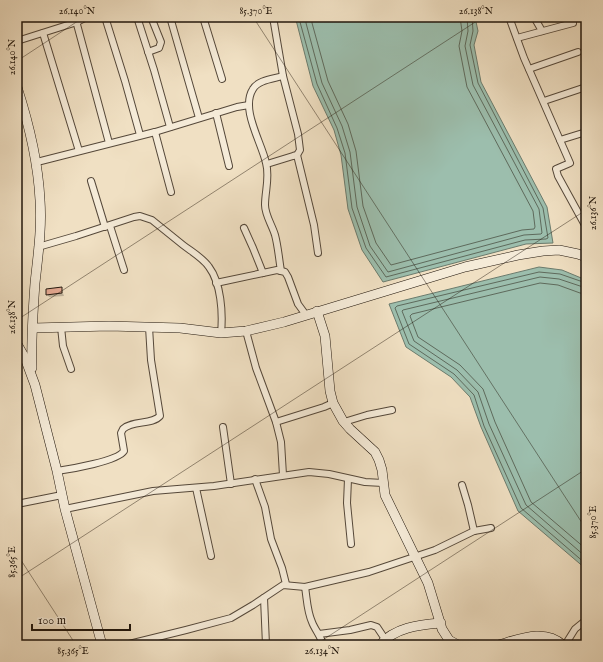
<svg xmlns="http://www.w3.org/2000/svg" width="603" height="662" viewBox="0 0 603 662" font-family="'IM FELL English',serif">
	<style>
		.water { fill: #9cbead; stroke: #6b7b6d }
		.shadow { fill: #0003 }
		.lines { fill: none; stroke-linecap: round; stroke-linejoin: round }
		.shore { stroke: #5e6a5c; stroke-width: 1 }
		.building { fill: #e5a992; stroke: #21160c }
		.street-casing { stroke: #55483a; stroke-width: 8 }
		.secondary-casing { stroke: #21160c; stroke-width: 10 }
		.street { stroke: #f5ebd8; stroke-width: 6 }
		.secondary { stroke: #f5ebd8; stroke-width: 9 }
		.ticks { fill: none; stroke: #21160c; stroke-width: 1; stroke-opacity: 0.45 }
		.neatline { fill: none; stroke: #21160c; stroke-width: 1.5 }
		.ticks-label { font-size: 10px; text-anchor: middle; fill: #21160c }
	</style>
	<rect width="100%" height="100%" fill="#f0e0c3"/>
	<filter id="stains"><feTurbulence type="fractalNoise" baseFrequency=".005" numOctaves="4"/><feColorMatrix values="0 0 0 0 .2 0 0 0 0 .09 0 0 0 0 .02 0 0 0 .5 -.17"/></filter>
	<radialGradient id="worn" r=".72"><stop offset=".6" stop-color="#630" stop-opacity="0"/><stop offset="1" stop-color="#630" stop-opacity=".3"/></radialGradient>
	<g class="water">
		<polygon points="299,17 475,17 478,31 474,45 481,82 547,207 553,243 526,244 383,282 362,250 348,209 341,155 334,130 313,86 296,20"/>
		<polygon points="539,267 562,270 586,280 586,569 518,511 481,427 470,397 451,377 406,347 389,304"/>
	</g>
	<polygon class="shadow" points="61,288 64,296 49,297 47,294"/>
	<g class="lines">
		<g class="shore">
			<polyline points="301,17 300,22 317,84 337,128 345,153 352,208 366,248 386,277 525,240 546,239 548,238 543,208 478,83 470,45 473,31 472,17"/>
			<polyline points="306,17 306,23 322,83 342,126 350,152 357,207 370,246 388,272 524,235 541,234 542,233 539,209 473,85 465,46 468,31 467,17"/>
			<polyline points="312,17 312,23 328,81 348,124 356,151 363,206 376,243 391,265 522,230 534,229 535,227 533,211 467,87 459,46 462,31 460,17"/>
			<polyline points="586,283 560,274 539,272 397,306 395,308 409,344 454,374 474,395 484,426 521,508 586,564"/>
			<polyline points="586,288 559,279 540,277 403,310 402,311 414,341 457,370 478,392 489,424 526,505 586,557"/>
			<polyline points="586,294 580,293 558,285 540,283 412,314 410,316 418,337 460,365 483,389 495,422 531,502 586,549"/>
		</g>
	</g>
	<polygon class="building" points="62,287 62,293 46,295 46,289"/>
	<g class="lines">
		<defs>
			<g id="street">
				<polyline points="75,17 109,143"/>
				<polyline points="105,17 125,81 140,135"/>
				<polyline points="137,17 154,70 170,127"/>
				<polyline points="170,17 199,118"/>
				<polyline points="203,17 222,79"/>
				<polyline points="509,17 524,58 570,163 556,169 558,176 586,227"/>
				<polyline points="534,17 542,31"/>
				<polyline points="43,33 79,151"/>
				<polyline points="517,38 573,23"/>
				<polyline points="17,41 77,22 87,17"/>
				<polyline points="148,52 159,48 161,42 151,17"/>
				<polyline points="529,69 578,52"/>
				<polyline points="544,101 586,87"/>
				<polyline points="216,113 229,166"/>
				<polyline points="155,132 171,192"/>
				<polyline points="560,140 586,132"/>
				<polyline points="297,155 314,225 318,253"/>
				<polyline points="37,162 155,132 237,107 249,105"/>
				<polyline points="267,164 293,156 297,155 300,150 298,134 283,76 273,17"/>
				<polyline points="91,181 105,227"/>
				<polyline points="110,226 124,270"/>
				<polyline points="244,228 253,248 263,273"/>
				<path d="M38,247L76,236L134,217L140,216L152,220C162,228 173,237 183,245C192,252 203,258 209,267C221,283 223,313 221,333"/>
				<path d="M281,271C279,259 278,246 275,235C272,225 265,215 265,205C265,191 270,177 266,163C262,143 240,109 253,89C258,80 273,79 283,76"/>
				<polyline points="216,283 277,270 285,272 288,277 298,304 306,315"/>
				<polyline points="61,327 63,346 71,369"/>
				<polyline points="246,331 256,368 276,422 281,442 283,475"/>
				<polyline points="276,422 324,407 333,403"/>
				<polyline points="344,422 367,415 392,410"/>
				<polyline points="223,427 231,484"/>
				<path d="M57,471C71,469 118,461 124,451L121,433L123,429C133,420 152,425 160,416L151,360L149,327"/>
				<polyline points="255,479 265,507 271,539 282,568 286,584"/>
				<polyline points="348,479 347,503 351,544"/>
				<polyline points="462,485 468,505 474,531"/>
				<polyline points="196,488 211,556"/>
				<polyline points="17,504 62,495"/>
				<polyline points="65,509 153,491 214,486 309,472 329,474 365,482 383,483"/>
				<path d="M305,587C307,599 307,611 312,622C315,630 321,636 323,645"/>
				<polyline points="264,598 266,645"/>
				<polyline points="319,634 350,630 371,625 377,627 385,639"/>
				<polyline points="125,645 186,630 231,618 253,605 283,585 305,587 369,572 435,550 474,531 491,528"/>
				<polyline points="565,645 575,629 586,620"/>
			</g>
			<g id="secondary">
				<path d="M17,87C29,124 38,161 40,200C42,228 38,255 35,283C33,311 31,340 32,368"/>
				<polyline points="317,311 325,336 330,391 333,403 343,421 350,429 375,452 379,460 382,470 385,495 428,583 442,629 449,640 458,645"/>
				<polyline points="33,328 109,326 180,328 221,333 246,331 284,322 465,267 518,255 543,251 559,250 578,254 586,257"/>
				<polyline points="17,344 25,358 35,385 57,471 65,509 102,645"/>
				<path d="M380,645C395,627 419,625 441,623"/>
				<path d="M498,645C520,639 544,628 563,645"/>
			</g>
		</defs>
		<use href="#street" class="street-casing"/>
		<use href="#secondary" class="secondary-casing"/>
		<use href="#street" class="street"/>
		<use href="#secondary" class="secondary"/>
	</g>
	<path class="ticks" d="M253,17L586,529M17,61L84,17M17,320L483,17M17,554L76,645M17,579L586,210M315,645L586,469"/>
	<rect width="603" height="662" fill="none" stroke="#f0e0c3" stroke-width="44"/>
	<path d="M32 624v6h98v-6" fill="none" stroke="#21160c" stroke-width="2"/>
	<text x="38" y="624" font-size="12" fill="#21160c" stroke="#f5ebd8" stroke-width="3" paint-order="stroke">100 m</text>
	<rect x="22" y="22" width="559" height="618" class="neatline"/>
	<g class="ticks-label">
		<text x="77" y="14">26.140°N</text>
		<text x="256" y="14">85.370°E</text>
		<text x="476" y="14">26.138°N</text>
		<text transform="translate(11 57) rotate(-90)" y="4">26.140°N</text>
		<text transform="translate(592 213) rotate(-90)" y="4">26.136°N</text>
		<text transform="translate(11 317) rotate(-90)" y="4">26.138°N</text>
		<text transform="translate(592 522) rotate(-90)" y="4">85.370°E</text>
		<text transform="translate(11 562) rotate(-90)" y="4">85.365°E</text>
		<text x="73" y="654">85.365°E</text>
		<text x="322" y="654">26.134°N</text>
	</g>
	<rect width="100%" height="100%" filter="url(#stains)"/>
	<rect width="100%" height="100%" fill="url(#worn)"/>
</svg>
